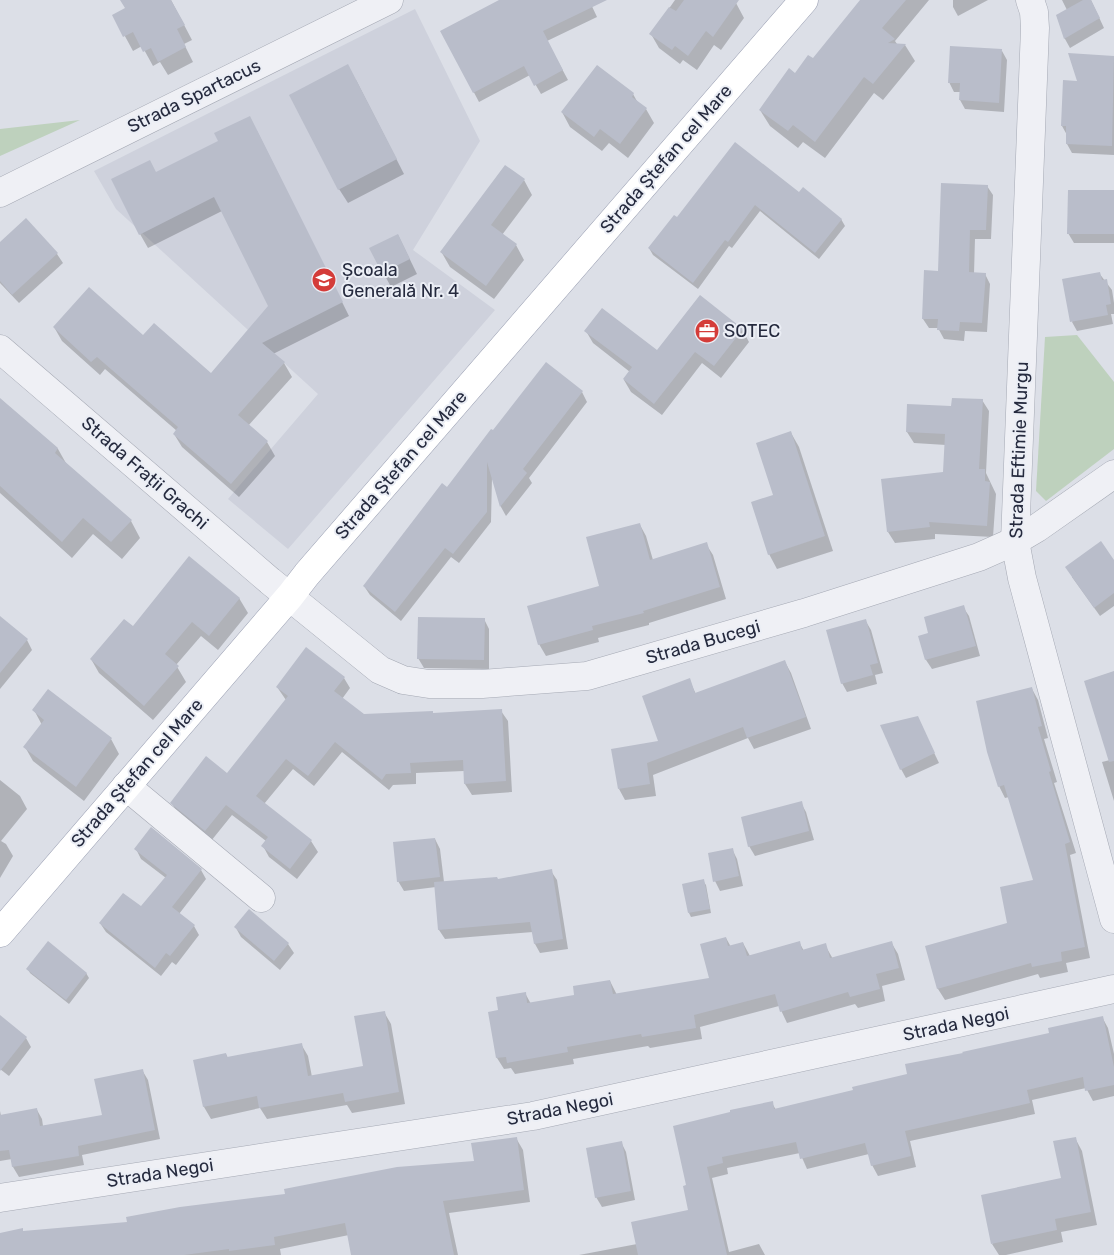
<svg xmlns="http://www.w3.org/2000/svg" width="1114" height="1255" viewBox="0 0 1114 1255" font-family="Rubik,sans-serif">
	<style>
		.built { fill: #ced1dc }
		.green { fill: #bed1bd }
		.shadow { fill: #0003 }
		.building { fill: #b9bdca }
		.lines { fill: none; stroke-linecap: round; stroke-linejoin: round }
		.minor-casing { stroke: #a5a9b4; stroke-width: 29 }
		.major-casing { stroke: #9ba0b3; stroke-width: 29 }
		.minor { stroke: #eff0f5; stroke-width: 28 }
		.major { stroke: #fff; stroke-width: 28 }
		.labels { text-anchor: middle; stroke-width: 4; stroke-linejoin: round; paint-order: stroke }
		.street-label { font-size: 18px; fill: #252a3e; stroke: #ebeef5 }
		.poi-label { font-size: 18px; fill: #252a3e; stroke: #ebeef5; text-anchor: start }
	</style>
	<rect width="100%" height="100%" fill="#dcdfe7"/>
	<polygon class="built" points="415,9 480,141 413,250 495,310 288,549 228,499 318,394 116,209 94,171"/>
	<g class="green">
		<polygon points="80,120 0,156 0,129"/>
		<polygon points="1077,335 1114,382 1114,449 1046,501 1036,491 1045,337"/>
	</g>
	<g class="shadow">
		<polygon points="122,0 171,0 192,40 184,44 193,62 168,75 160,62 153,66 142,46 133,51 114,16 126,9"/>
		<polygon points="519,0 589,0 597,17 547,41 568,80 541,94 530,75 479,102 442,32"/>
		<polygon points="675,0 732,0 736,3 744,18 721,50 714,45 697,70 683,60 680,64 659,48 651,34"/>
		<polygon points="862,0 929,0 895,41 897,44 905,45 915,61 883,100 874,93 825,158 803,142 798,148 770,126 760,110 795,74 813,60"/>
		<polygon points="953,0 988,0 958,16 953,7"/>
		<polygon points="1062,0 1091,0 1104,28 1070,48 1065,39 1057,16 1067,10"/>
		<polygon points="1002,51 1007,60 1004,112 965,109 960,100 960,92 954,92 949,82"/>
		<polygon points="1070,55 1114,57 1114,155 1072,153 1067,144 1067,135 1062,126 1079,82"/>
		<polygon points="356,80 404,174 348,203 339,189"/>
		<polygon points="633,94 638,103 646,109 654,123 628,158 609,143 602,151 570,127 562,112"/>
		<polygon points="257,131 349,316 273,354 284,363 292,377 248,426 267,442 275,456 239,497 182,447 174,434 177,431 105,369 100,375 62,341 54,327 144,337 211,374 270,306 222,211 148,248 140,234 156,174"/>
		<polygon points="524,180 532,195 502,235 516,245 524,260 494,299 450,267 442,253"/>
		<polygon points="987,186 993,195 991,239 975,239 974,274 985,274 990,284 987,332 965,331 964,341 944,339 938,328 929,328 923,319 939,272"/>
		<polygon points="1114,193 1114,243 1074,243 1068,233"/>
		<polygon points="799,194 841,219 845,226 819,259 760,211 732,248 729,246 698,289 653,255 649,248 677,219"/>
		<polygon points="26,220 57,254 63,263 19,303 0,283 0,244"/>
		<polygon points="398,235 417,274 391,287 383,272"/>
		<polygon points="1099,273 1112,290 1114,303 1114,314 1111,314 1113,324 1077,331 1072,322"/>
		<polygon points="742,329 749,342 721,378 702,363 662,415 631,392 624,380 630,372 593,343 586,331 657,352"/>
		<polygon points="582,392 587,402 529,478 532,483 506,516 501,507 492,477 491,522 459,563 451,557 401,621 370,595 364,586 494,432"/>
		<polygon points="0,399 58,449 67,465 131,521 140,538 122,559 93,534 72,558 0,493"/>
		<polygon points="982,400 989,411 986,473 996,494 993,537 935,534 935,539 895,543 888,532 944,473 946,445 914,443 907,432 953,408"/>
		<polygon points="791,433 799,447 833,551 777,569 769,554 774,496"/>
		<polygon points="640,525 646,536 653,560 706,544 713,555 726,599 649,623 649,625 598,638 599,642 546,656 539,644 601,587"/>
		<polygon points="1114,562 1114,606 1100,616 1072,577"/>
		<polygon points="239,598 248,613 218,650 201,636 176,665 186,682 153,720 99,673 91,659 133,628"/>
		<polygon points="963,607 969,616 980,656 932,669 926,660 930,634"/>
		<polygon points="0,618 27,640 32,650 0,689"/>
		<polygon points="484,619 489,629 489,669 424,668 418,658"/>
		<polygon points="865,620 871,630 883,673 875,675 877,684 847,692 842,683"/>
		<polygon points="785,662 791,673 811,729 754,749 748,738 653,775 656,796 625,800 619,789 660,742 689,680 696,694"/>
		<polygon points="1114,672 1114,801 1102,762 1110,760"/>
		<polygon points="344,678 350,688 342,699 363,715 433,715 501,711 508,721 512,792 472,795 465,784 464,771 416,773 416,784 393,785 389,790 342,752 314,786 293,769 264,804 311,841 318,852 297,879 269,857 263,846 266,841 232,815 211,841 178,814 172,803 227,775 286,700 277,687"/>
		<polygon points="1032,689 1038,700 1048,738 1044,739 1057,782 1054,783 1076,853 1070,855 1090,958 1066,963 1068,972 1040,978 1038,974 945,1000 938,989 927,947 1009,924 1035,881 1009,797 1005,798 999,786"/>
		<polygon points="48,691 111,739 119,754 84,801 33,761 25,747 42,725 34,710"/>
		<polygon points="917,717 939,763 906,778 901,769"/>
		<polygon points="0,780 20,796 27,809 1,841 6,844 13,856 0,878"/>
		<polygon points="801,803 806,812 814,840 755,856 749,846"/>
		<polygon points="435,839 440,849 444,882 498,880 551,871 557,880 568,949 540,953 535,944 533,932 445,939 439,930 436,887 404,891 398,881"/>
		<polygon points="136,849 201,870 206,879 179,914 194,926 199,935 176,965 172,962 161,976 106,932 100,923 141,908 166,878 141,859"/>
		<polygon points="732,849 737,859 743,886 720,891 715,881"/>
		<polygon points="703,881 706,885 711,913 691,917 689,913"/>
		<polygon points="236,928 288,944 294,953 280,970 241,937"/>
		<polygon points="726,938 731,947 743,943 750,956 799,942 804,951 825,945 833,959 891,942 898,954 905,980 882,986 885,1001 858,1008 855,1004 787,1023 779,1006 700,1027 702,1039 650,1048 648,1046 573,1059 574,1064 515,1074 511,1068 504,1069 497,1058 499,1011 525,993 531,1004 576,996 610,981 617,995 710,979"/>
		<polygon points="28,969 86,973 89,978 69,1004 30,973"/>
		<polygon points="384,1012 391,1024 405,1104 352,1113 347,1105 267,1119 260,1108 211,1119 204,1107 195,1061 226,1054 228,1058 301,1044 308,1056 312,1077 364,1067"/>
		<polygon points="0,1017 26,1038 31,1047 9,1076 0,1069"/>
		<polygon points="1102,1017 1108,1028 1114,1054 1114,1096 1093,1101 1086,1088 1032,1100 1035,1114 910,1141 916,1167 878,1176 872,1165 869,1154 807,1169 800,1153 727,1168 728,1174 712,1178 729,1252 759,1244 765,1255 579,1255 637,1244 690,1211 688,1186 674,1127 772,1103 776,1110 855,1091 1050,1034"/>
		<polygon points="142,1070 148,1080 160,1139 82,1155 84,1165 19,1177 13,1167 12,1159 0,1161 0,1111 1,1116 37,1110 42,1119 43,1126 103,1116"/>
		<polygon points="516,1138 523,1150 530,1202 449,1213 458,1255 353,1255 349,1235 280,1249 281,1255 0,1255 0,1234 129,1223 475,1162"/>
		<polygon points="1075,1138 1082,1151 1097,1225 1061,1232 1063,1242 1006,1255 999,1255 992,1244 1062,1179"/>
		<polygon points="621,1142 626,1152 635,1200 602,1207 596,1197"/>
	</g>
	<g class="building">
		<polygon points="120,0 171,0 185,25 177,29 186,47 158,62 151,48 143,52 133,32 123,37 112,15 125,8"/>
		<polygon points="499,0 607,0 543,31 563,70 534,86 524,66 473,93 440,31"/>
		<polygon points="684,0 739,0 713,37 706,31 688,56 675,46 672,50 649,34 669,7 676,11"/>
		<polygon points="860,0 906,0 882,28 895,39 888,43 906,44 873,84 864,77 815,142 793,125 788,131 759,110 789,68 795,73 808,55 813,58"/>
		<polygon points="1083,0 1091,0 1100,18 1064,39 1056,15"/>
		<polygon points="950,46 1002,49 999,103 959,100 960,83 948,83"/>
		<polygon points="1068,53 1114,56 1112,146 1066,144 1066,126 1061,126 1063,80 1077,81"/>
		<polygon points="348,64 397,159 338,190 289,95"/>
		<polygon points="597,65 634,93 632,97 647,108 620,144 600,129 594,137 561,112"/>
		<polygon points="250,116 343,302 262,343 285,362 238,415 268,441 231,484 173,434 178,427 97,357 91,362 53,327 89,287 143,335 154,323 211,373 268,306 214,197 139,235 111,179 150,160 156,172 218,141 214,133"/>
		<polygon points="735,142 799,192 803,187 842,219 815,253 755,205 728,242 725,240 693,283 648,248 674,215 677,217"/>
		<polygon points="505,165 525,179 491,225 517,244 486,286 440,252"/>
		<polygon points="941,183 988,185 986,230 970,230 969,272 986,273 982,323 960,322 959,331 937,330 938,319 922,319 924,270 938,271"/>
		<polygon points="1068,190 1114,190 1114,234 1067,234"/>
		<polygon points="26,218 58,253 12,295 0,281 0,242"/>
		<polygon points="398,234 410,259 382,273 369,248"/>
		<polygon points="1100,272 1102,280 1107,279 1111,304 1106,305 1108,315 1070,322 1062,279"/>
		<polygon points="700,295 743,329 714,366 695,352 654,404 623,379 632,367 584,331 602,308 657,350"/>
		<polygon points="546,362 583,391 523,469 527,473 500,507 487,462 487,512 453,554 445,548 395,612 363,586 442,483 447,487 491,429 493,430"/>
		<polygon points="0,398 58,448 55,453 132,520 111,542 83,518 62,542 0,486"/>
		<polygon points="952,398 983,399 979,469 985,469 985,481 990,482 987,526 929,522 930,527 887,532 881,479 943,472 945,434 906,432 907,404 951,406"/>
		<polygon points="791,431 825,536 768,555 751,502 773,495 756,443"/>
		<polygon points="640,523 650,560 707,542 720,587 643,611 644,613 592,626 593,630 538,645 527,606 599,586 586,537"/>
		<polygon points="1101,541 1114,560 1114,593 1094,608 1065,567"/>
		<polygon points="189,556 240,598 209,636 192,622 165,654 179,666 144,706 90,659 124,619 133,626"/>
		<polygon points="964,605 976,646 925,660 918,636 928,633 924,617"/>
		<polygon points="0,616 28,639 0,673"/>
		<polygon points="418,617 485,618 484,660 417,659"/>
		<polygon points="866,619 878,663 870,665 873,675 841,684 826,630"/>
		<polygon points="306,647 345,677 334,691 364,714 433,711 433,713 502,709 506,781 464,784 463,760 410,763 411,773 386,774 382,780 335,742 308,776 286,759 256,796 312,840 290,869 261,846 268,837 226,805 205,831 170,803 206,756 227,773 288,696 276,687"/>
		<polygon points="785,660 806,717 747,738 743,727 647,763 650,784 618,789 611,749 658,741 642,696 690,678 695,693"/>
		<polygon points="1114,671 1114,761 1109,762 1084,681"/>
		<polygon points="1032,687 1042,726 1038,727 1051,771 1049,772 1070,842 1065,844 1085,947 1061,952 1062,961 1032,967 1031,963 937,989 925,946 1007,923 1000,887 1033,880 1004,785 998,787 987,752 976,701"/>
		<polygon points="48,689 112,738 76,787 23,747 44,720 32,710"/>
		<polygon points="918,716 935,753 900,770 880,725"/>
		<polygon points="802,801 809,831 748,847 741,817"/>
		<polygon points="151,827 202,869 172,907 195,925 170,956 166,953 155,968 99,923 123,893 141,906 167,875 134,849"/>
		<polygon points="435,838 440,877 397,882 393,842"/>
		<polygon points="733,848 739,876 713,882 708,853"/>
		<polygon points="552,869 563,939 534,944 530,922 438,930 434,882 497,877 498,879"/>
		<polygon points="704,879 710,909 688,913 682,884"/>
		<polygon points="249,909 289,943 274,961 234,927"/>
		<polygon points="726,937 728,946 743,942 747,956 800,941 802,950 826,943 830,958 892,941 899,968 876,974 880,989 850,997 848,992 780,1012 775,994 694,1015 696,1028 642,1037 641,1034 567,1047 568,1052 507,1063 506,1057 496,1058 488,1012 498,1010 496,997 526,992 527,1003 574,995 573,986 610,980 613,994 709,978 700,944"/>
		<polygon points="48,941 87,973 66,1000 26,969"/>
		<polygon points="385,1011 399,1092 345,1102 343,1093 259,1108 257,1096 203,1107 193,1060 226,1053 227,1057 302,1043 308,1076 363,1066 354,1016"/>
		<polygon points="0,1015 27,1037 0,1071"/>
		<polygon points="1103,1016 1114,1067 1114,1085 1085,1091 1083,1077 1027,1090 1030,1103 905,1131 911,1156 871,1166 865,1143 800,1159 796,1142 722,1157 723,1163 707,1167 727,1255 638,1255 631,1222 688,1210 683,1186 686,1185 673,1126 730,1112 730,1110 773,1101 774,1109 853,1090 852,1087 907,1074 905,1064 963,1053 962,1052 1049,1033 1048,1028"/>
		<polygon points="143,1069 155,1130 78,1146 79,1156 12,1167 9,1150 0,1151 0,1115 37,1108 40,1126 102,1115 94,1079"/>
		<polygon points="517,1137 524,1190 443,1201 454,1255 351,1255 345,1223 274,1237 275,1245 229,1251 229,1249 184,1255 0,1255 0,1233 23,1228 23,1231 127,1222 126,1217 180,1207 285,1194 284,1189 397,1167 474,1161 471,1143"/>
		<polygon points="1076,1137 1091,1212 1055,1219 1057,1230 991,1244 981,1195 1061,1178 1053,1141"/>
		<polygon points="622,1141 631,1191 595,1198 586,1148"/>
	</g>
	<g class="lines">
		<defs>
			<g id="minor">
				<polyline points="1030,0 1034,12 1035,28 1015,541 1022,578 1114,919"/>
				<polyline points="0,193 389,0"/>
				<polyline points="0,349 270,581 380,670 403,680 429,684 482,684 587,676 804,613 979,557 1015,541 1037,528 1114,474"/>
				<polyline points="126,786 261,898"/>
				<polyline points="0,1198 533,1116 1114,989"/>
			</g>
			<polyline id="major" points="0,933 290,596 307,574 804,0"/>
		</defs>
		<use href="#minor" class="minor-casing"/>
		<use href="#major" class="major-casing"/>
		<use href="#minor" class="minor"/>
		<use href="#major" class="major"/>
	</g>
	<defs>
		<symbol id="school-disc" viewBox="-11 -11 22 22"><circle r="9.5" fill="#d43c39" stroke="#ebeef5"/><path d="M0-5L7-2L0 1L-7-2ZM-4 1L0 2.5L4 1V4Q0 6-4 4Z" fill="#fff"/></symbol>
		<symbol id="office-disc" viewBox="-11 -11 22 22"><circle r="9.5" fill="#d43c39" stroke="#ebeef5"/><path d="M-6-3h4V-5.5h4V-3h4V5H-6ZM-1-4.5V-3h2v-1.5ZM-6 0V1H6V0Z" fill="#fff"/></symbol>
	</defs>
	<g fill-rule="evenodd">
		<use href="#school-disc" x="310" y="266" width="28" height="28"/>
		<use href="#office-disc" x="693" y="317" width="28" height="28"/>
	</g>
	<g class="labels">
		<g class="street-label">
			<text transform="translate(194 96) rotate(-26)" y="6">Strada Spartacus</text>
			<text transform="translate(666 159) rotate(-49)" y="6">Strada Ștefan cel Mare</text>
			<text transform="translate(1019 450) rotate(-88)" y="6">Strada Eftimie Murgu</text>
			<text transform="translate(401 465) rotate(-49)" y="6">Strada Ștefan cel Mare</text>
			<text transform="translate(145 473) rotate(41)" y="6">Strada Frații Grachi</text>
			<text transform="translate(703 642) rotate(-16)" y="6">Strada Bucegi</text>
			<text transform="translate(137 773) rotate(-49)" y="6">Strada Ștefan cel Mare</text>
			<text transform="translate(956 1024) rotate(-12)" y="6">Strada Negoi</text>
			<text transform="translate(560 1109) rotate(-11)" y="6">Strada Negoi</text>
			<text transform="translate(160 1173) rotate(-9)" y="6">Strada Negoi</text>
		</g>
		<g class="poi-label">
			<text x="342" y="276">Școala<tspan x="342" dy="21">Generală Nr. 4</tspan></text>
			<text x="724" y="337">SOTEC</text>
		</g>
	</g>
</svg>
